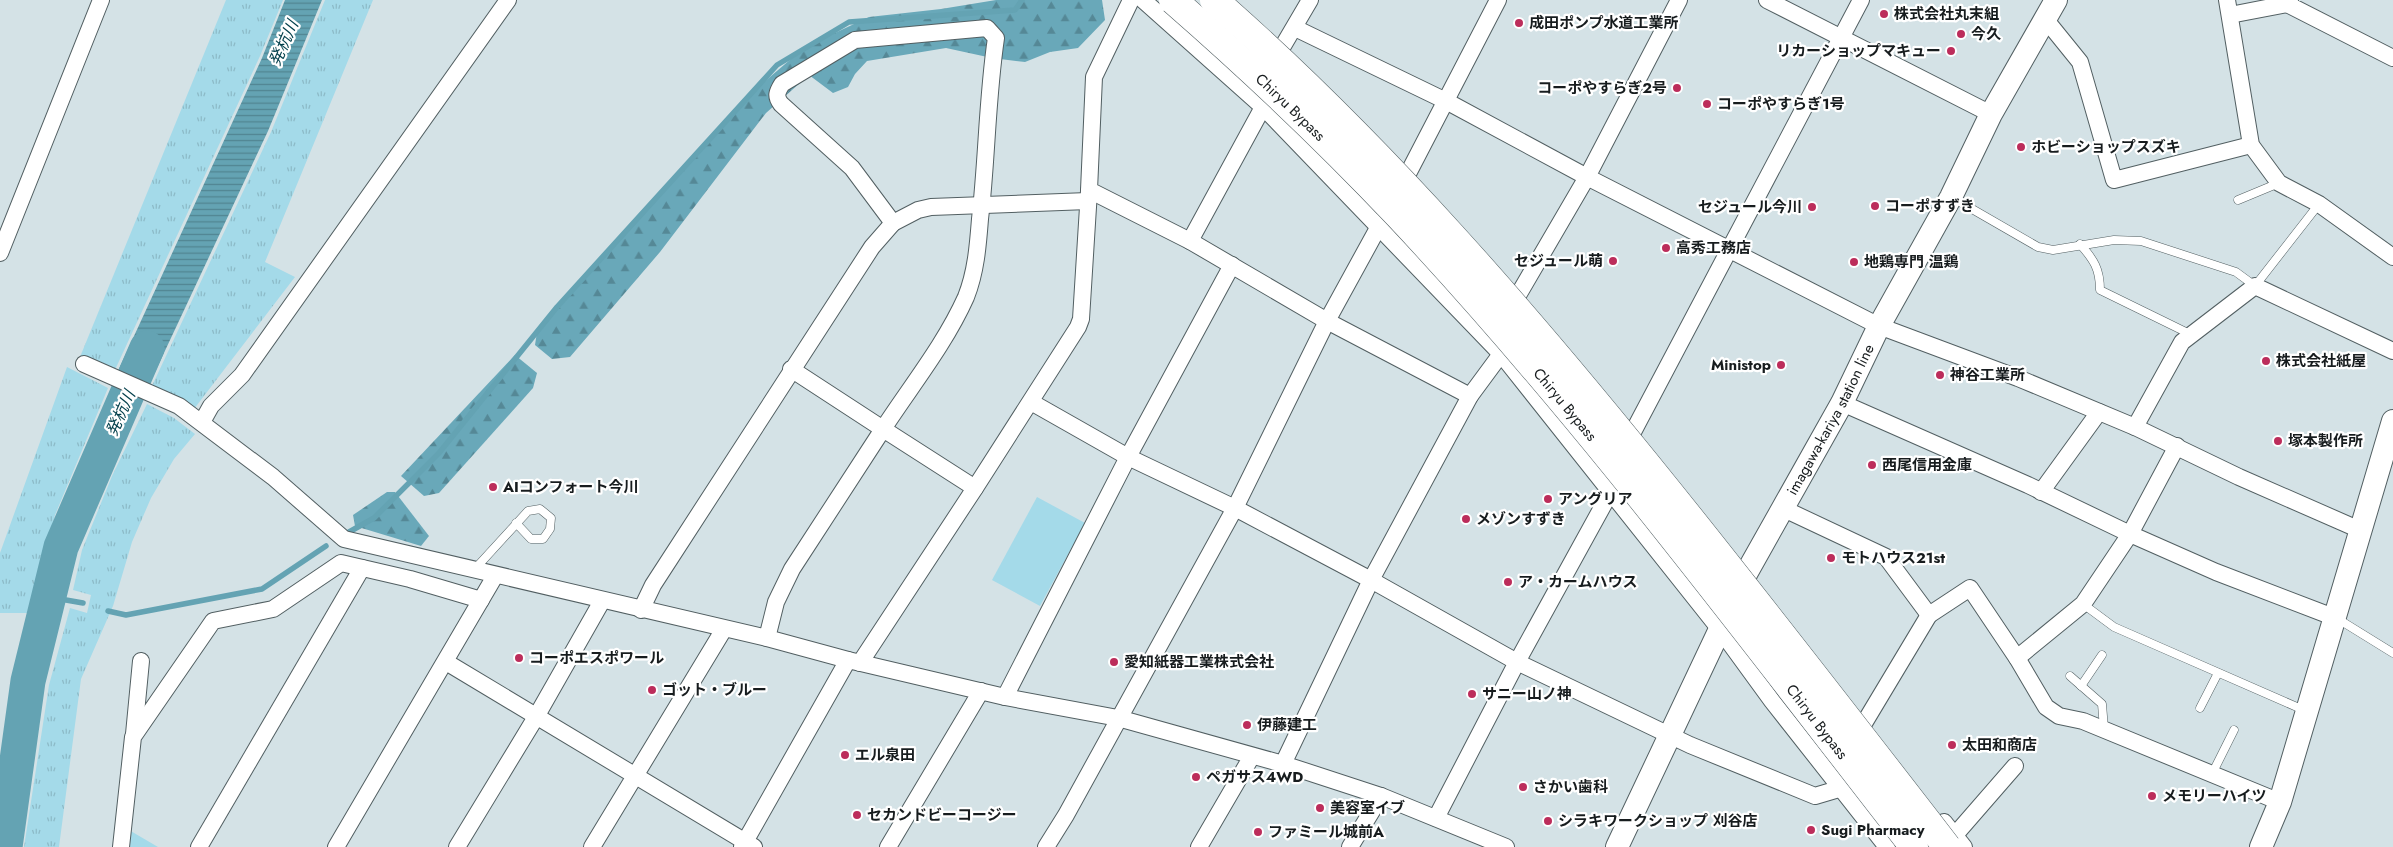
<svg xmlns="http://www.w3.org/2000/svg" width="2393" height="847" viewBox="0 0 2393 847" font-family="Jost,'Noto Sans JP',sans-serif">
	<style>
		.grass { fill: url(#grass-tufts) }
		.forest { fill: url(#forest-firs) }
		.park { fill: #a4dae9 }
		.water { fill: url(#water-rules) }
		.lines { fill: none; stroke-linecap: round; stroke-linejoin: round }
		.stream { stroke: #64a3b3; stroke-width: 5.5 }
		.river { stroke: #64a3b3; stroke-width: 35 }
		.lane-casing { stroke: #525f62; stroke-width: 9 }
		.street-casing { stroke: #525f62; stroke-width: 18 }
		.secondary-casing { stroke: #525f62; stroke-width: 24 }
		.lane { stroke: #fff; stroke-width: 8 }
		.street { stroke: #fff; stroke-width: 16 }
		.secondary { stroke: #fff; stroke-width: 22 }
		.highway-bridge-casing { stroke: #525f62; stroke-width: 29; stroke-linecap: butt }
		.highway-bridge { stroke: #fff; stroke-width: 28 }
		.poi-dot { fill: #bc2d5b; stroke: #fff; stroke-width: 2 }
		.labels { text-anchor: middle; stroke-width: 4.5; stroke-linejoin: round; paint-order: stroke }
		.poi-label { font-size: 15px; font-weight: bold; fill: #171c1e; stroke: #fff; text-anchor: start }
		.street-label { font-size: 15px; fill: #171c1e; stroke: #fff }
		.water-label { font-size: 16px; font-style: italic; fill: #003e4a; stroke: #fff }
	</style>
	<defs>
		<pattern id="grass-tufts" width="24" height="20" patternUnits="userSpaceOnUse" patternTransform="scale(1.25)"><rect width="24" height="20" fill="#a4dae9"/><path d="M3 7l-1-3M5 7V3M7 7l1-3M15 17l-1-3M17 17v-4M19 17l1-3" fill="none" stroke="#8cbac7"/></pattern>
		<pattern id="forest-firs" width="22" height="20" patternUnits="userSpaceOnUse" patternTransform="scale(1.25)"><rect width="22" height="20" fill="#69a8b9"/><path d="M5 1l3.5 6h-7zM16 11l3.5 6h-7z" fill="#558896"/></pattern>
		<pattern id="water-rules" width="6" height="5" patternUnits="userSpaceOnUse" patternTransform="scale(1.25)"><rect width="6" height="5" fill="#64a3b3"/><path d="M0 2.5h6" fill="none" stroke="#518491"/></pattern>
	</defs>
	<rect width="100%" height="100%" fill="#d4e2e6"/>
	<g class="grass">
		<polygon points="226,0 283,0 260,56 114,372 80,357"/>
		<polygon points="325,0 373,0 265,262 295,277 194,409 151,388 271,132"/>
		<polygon points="67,367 108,388 55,515 27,613 0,613 0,553"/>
		<polygon points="147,404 174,418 195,434 174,459 151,498 132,542 113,606 81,679 59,847 24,847 49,685 70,608 87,613 91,595 73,590 82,550 112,476"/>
	</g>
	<g class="forest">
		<polygon points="996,0 1102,0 1105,20 1078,48 1050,52 1025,62 992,58 946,48 867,61 855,74 848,87 833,93 809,75 766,113 660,252 570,357 552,359 535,345 537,332 757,88 805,47 869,17 941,9"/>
		<polygon points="515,355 537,373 533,388 439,493 424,496 401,476"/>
		<polygon points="387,492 395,492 429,536 421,546 355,526 353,515"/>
	</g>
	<g class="park">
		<polygon points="1037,497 1085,523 1040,606 992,580"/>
		<polygon points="129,830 158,847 127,847"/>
	</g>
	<polygon class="water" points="285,0 322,0 268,131 148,387 117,373 262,58"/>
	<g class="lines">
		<g class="stream">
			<polyline points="349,532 374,518 439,453 557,307 777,65 849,22 1015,10 1022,0"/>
			<polyline points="49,597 83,603"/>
			<polyline points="108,611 126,615 262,589 326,546"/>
		</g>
		<polyline class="river" points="5,847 28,681 61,547 147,348"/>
		<defs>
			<g id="lane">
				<polyline points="1953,198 2038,247 2053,250 2114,240 2141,241 2236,272 2255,286 2319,204"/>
				<polyline points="2238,200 2279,183"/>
				<path d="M2080,244C2094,260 2100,269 2100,290L2192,335"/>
				<polyline points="474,570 528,511 540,509 551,518 550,529 543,539 531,539 516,523"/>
				<polyline points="2083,604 2114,627 2306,711"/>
				<polyline points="2338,619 2393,653"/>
				<polyline points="2070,676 2102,704 2104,729"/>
				<polyline points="2081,686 2102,655"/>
				<polyline points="2200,708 2218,673"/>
				<polyline points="2212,774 2234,730"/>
			</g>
			<g id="street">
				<polyline points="1131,0 1094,77 1089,190 1190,241 1327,321 1470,396"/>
				<polyline points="1143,0 1263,107 1501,354 1721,631 1772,701 1887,847"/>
				<polyline points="1767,0 1991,114"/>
				<polyline points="2227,0 2251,145 2279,183 2319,204 2393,257"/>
				<polyline points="2290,0 2287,4 2393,58"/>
				<polyline points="2230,15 2287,4"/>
				<polyline points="2046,20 2080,62 2114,180 2251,145"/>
				<polyline points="1295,28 1446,101 1587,177 1879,326 2018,378 2135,427 2239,477 2360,530"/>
				<polyline points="1280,51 1310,0"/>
				<polyline points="1400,189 1498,0"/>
				<polyline points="1190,241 1263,107"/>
				<polyline points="0,253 101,0"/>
				<polyline points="1517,297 1587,177 1679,0"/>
				<polyline points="84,364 179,406 273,477 344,539 767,638 848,660"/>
				<path d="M791,369L883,429C911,386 945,344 966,297C976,272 978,245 980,219C987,159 987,98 996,38L987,28L855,40L782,84C777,92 775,96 781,104L852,168L893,223"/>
				<polyline points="1031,402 1128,457 1235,508 1371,580 1517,662 1690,745 1815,796 1842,788"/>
				<polyline points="1842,403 2028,485 2130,534 2216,572 2336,618"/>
				<polyline points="202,422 211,406 242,375 508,0"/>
				<polyline points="2135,427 2182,342 2255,286 2393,351"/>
				<polyline points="1633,432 1861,0"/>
				<polyline points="2041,492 2099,412"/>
				<polyline points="1782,508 1886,557 1929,615 1970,588 2017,658 2046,707 2059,716 2083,721 2280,802"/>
				<polyline points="641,610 653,585 872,247 893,223 918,210 931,207 1088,201"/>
				<polyline points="767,638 776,602 792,569 883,429 975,488"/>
				<polyline points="2017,658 2083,604 2130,534 2177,446"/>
				<polyline points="446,662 754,847"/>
				<polyline points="860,663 975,488 1078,327 1081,319 1089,191"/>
				<polyline points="1005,697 1128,457 1232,265"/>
				<polyline points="1863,725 1929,615"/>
				<polyline points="134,734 141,661"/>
				<polyline points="1283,764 1371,580 1470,396 1501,354"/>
				<polyline points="1436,818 1517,662 1610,493"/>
				<polyline points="1944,822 1964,847"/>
				<polyline points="1955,835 2015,766"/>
				<polyline points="121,847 133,737 213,621 273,609 341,563 410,579 481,600"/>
				<polyline points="199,847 362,568"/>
				<polyline points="336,847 495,576"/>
				<polyline points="457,847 536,717 602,601"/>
				<polyline points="592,847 724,629"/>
				<polyline points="742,847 848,660 1005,697 1118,718 1283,764 1381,796 1506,847"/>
				<polyline points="888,847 981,691"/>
				<polyline points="1046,847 1066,815 1235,508 1327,321 1384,217"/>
				<polyline points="1199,847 1252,756"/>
				<polyline points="1350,847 1381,796"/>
			</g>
			<g id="secondary">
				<path id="s1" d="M1617,847L1747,572L1842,403L1879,326L1951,197L1991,114L2056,0"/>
				<polyline points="2261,847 2280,802 2393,421"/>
			</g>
		</defs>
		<use href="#lane" class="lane-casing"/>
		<use href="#street" class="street-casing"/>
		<use href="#secondary" class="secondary-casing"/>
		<use href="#lane" class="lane"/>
		<use href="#street" class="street"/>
		<use href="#secondary" class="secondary"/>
		<defs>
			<g id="highway-bridge">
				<path id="s2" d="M1173,0C1251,68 1327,140 1398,215C1584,413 1747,633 1914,847"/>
				<path d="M1214,0C1382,147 1529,318 1669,492C1763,609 1855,728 1947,847"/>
			</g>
		</defs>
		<use href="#highway-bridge" class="highway-bridge-casing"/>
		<use href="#highway-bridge" class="highway-bridge"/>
	</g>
	<g class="poi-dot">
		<circle cx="1884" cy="14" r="5"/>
		<circle cx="1519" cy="23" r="5"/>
		<circle cx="1961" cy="34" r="5"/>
		<circle cx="1951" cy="51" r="5"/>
		<circle cx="1677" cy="88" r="5"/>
		<circle cx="1707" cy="104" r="5"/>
		<circle cx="2021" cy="147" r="5"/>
		<circle cx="1875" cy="206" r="5"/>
		<circle cx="1812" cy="207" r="5"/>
		<circle cx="1666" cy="248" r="5"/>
		<circle cx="1613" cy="261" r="5"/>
		<circle cx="1854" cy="262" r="5"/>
		<circle cx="2266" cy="361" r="5"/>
		<circle cx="1781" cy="365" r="5"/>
		<circle cx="1940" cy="375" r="5"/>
		<circle cx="2278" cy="441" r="5"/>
		<circle cx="1872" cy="465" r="5"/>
		<circle cx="493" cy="487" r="5"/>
		<circle cx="1548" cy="499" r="5"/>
		<circle cx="1466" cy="519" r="5"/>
		<circle cx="1831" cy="558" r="5"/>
		<circle cx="1508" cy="582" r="5"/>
		<circle cx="519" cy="658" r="5"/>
		<circle cx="1114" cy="662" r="5"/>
		<circle cx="652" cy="690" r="5"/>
		<circle cx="1472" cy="694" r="5"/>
		<circle cx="1247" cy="725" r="5"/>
		<circle cx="1952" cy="745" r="5"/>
		<circle cx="845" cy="755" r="5"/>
		<circle cx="1196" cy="777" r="5"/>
		<circle cx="1523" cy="787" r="5"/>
		<circle cx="2152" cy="796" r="5"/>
		<circle cx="1320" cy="808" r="5"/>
		<circle cx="857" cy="815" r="5"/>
		<circle cx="1548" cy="821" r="5"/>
		<circle cx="1811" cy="830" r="5"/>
		<circle cx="1258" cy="832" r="5"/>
	</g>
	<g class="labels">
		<g class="poi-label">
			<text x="1894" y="19">株式会社丸末組</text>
			<text x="1529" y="28">成田ポンプ水道工業所</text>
			<text x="1971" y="39">今久</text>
			<text x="1941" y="56" text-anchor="end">リカーショップマキュー</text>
			<text x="1667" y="93" text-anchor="end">コーポやすらぎ2号</text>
			<text x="1717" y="109">コーポやすらぎ1号</text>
			<text x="2031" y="152">ホビーショップスズキ</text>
			<text x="1885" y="211">コーポすずき</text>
			<text x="1802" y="212" text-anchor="end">セジュール今川</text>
			<text x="1676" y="253">高秀工務店</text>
			<text x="1603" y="266" text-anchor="end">セジュール萌</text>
			<text x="1864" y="267">地鶏専門 温鶏</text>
			<text x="2276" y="366">株式会社紙屋</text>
			<text x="1771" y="370" text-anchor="end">Ministop</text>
			<text x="1950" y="380">神谷工業所</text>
			<text x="2288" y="446">塚本製作所</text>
			<text x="1882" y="470">西尾信用金庫</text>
			<text x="503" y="492">AIコンフォート今川</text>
			<text x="1558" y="504">アングリア</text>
			<text x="1476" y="524">メゾンすずき</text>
			<text x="1841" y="563">モトハウス21st</text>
			<text x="1518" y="587">ア・カームハウス</text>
			<text x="529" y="663">コーポエスポワール</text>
			<text x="1124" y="667">愛知紙器工業株式会社</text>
			<text x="662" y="695">ゴット・ブルー</text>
			<text x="1482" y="699">サニー山ノ神</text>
			<text x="1257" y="730">伊藤建工</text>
			<text x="1962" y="750">太田和商店</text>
			<text x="855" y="760">エル泉田</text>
			<text x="1206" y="782">ペガサス4WD</text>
			<text x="1533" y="792">さかい歯科</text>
			<text x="2162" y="801">メモリーハイツ</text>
			<text x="1330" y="813">美容室イブ</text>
			<text x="867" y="820">セカンドビーコージー</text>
			<text x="1558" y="826">シラキワークショップ 刈谷店</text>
			<text x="1821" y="835">Sugi Pharmacy</text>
			<text x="1268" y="837">ファミール城前A</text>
		</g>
		<g class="street-label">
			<text dy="5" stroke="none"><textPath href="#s2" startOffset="159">Chiryu Bypass</textPath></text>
			<text dy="5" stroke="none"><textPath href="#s2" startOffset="564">Chiryu Bypass</textPath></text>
			<text dy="5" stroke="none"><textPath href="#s1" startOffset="478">imagawa-kariya station line</textPath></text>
			<text dy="5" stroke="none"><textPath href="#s2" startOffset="969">Chiryu Bypass</textPath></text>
		</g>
		<g class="water-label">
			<text transform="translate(283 43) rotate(-66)" y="6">発杭川</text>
			<text transform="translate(120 413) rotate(-66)" y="6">発杭川</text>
		</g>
	</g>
</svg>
